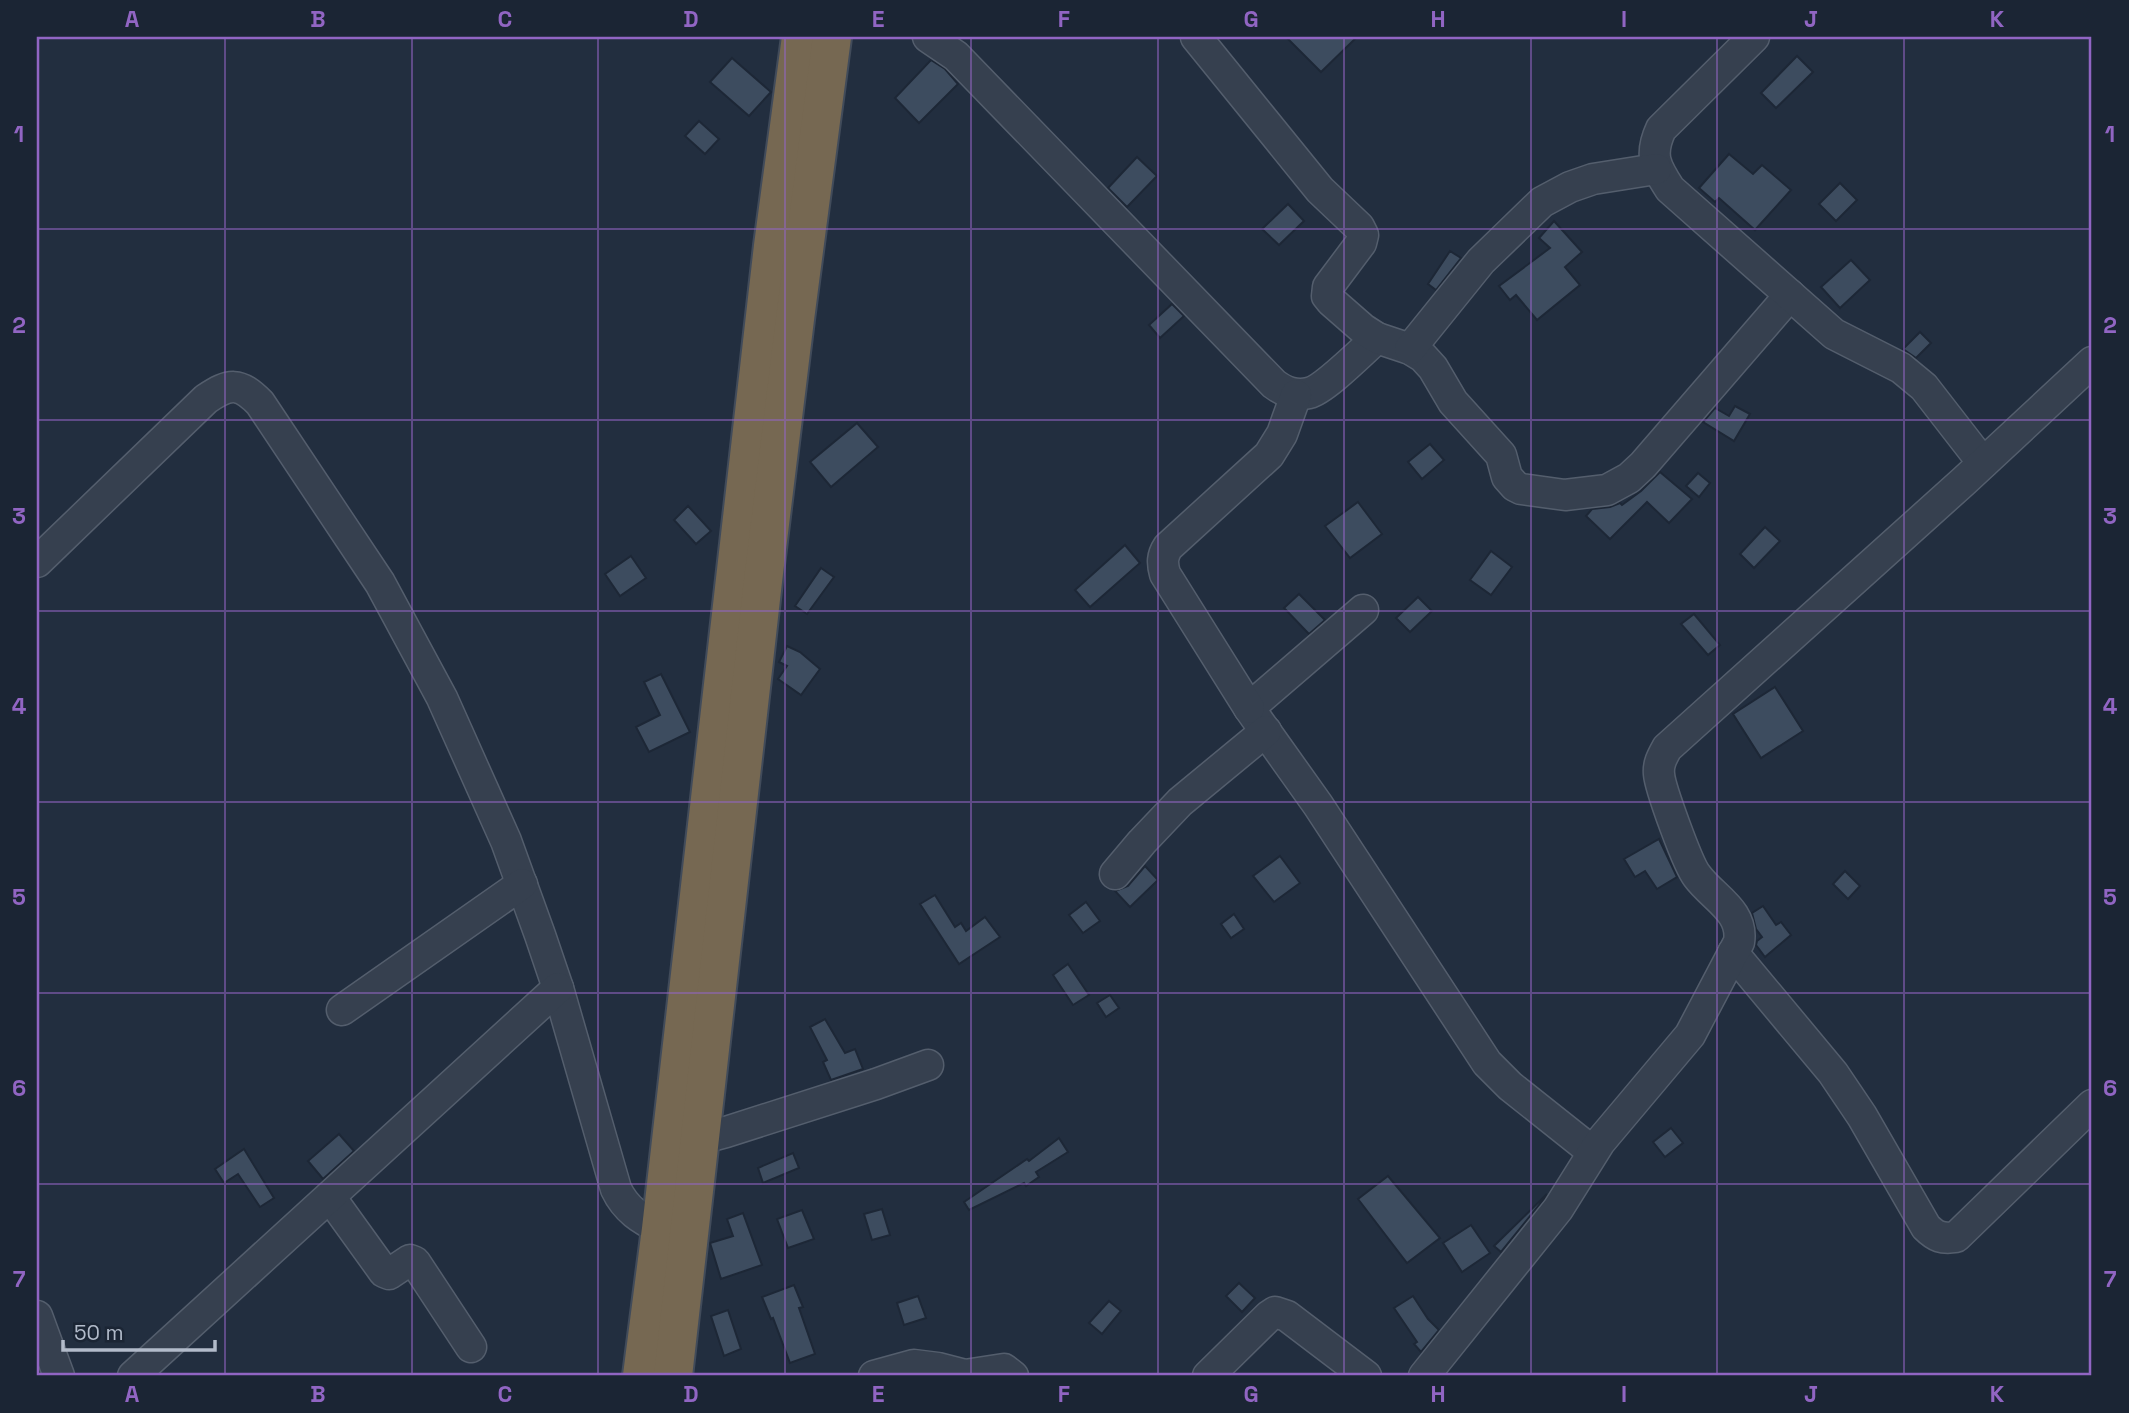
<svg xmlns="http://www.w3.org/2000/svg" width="2129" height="1413" viewBox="0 0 2129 1413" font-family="'Space Grotesk',sans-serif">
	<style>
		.building { fill: #3d4c5f; stroke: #1d2736; stroke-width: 2 }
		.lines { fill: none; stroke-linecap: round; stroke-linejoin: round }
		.minor-casing { stroke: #545e6d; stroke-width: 33 }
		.highway-casing { stroke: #414b5a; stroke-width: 42 }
		.minor { stroke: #36404f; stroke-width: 30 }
		.highway { stroke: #766852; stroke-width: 38 }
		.grid { fill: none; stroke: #9165c3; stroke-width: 2; stroke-opacity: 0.55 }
		.neatline { fill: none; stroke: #9165c3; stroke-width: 2.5 }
		.grid-label { font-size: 23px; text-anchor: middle; font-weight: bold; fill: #9165c3 }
	</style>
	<rect width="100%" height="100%" fill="#222e3f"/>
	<g class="building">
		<polygon points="1286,37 1357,37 1321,72"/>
		<polygon points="1797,56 1813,72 1776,108 1761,93"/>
		<polygon points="732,58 771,92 749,116 710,82"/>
		<polygon points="931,60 945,69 958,84 919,123 895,98"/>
		<polygon points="699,121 719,139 705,154 685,136"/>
		<polygon points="1729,154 1753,174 1762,165 1791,190 1755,230 1719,198 1715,202 1699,188"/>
		<polygon points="1137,157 1157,176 1127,207 1108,188"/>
		<polygon points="1840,183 1857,200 1836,221 1819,204"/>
		<polygon points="1288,204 1304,221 1279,245 1262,229"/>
		<polygon points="1554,221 1582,252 1565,267 1580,285 1537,320 1516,295 1510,300 1499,286 1550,248 1539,238"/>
		<polygon points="1450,251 1461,258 1436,290 1428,284"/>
		<polygon points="1851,260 1870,280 1840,308 1821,287"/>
		<polygon points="1172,304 1184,316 1160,338 1149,325"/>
		<polygon points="1920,332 1931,343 1916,358 1903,349"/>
		<polygon points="1735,406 1750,414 1734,441 1703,422 1715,408 1729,416"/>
		<polygon points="857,423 878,447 831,487 810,462"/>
		<polygon points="1430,444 1444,460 1422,479 1408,462"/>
		<polygon points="1660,472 1692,499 1669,523 1647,502 1610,539 1586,516 1592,509 1610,507 1620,503 1622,505 1641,491"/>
		<polygon points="1698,473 1710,483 1699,497 1686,486"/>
		<polygon points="1358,502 1382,534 1350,558 1325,526"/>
		<polygon points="688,506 711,531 696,544 674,520"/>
		<polygon points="1765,527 1780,541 1754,568 1740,554"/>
		<polygon points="1125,545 1140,563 1090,607 1075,590"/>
		<polygon points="1491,551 1512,567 1491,595 1470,580"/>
		<polygon points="631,556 646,578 620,596 605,574"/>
		<polygon points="821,568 834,577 807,614 795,606"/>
		<polygon points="1299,594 1325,620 1309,634 1284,608"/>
		<polygon points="1418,597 1432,611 1410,632 1396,618"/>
		<polygon points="1694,614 1720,645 1708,655 1681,624"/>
		<polygon points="787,646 800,652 820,669 801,695 778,679 787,666 779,662"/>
		<polygon points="661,674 690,732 649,752 636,727 660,715 644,682"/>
		<polygon points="1775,687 1803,731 1761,758 1733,714"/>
		<polygon points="1659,839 1677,877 1657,889 1645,871 1635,877 1624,859"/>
		<polygon points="1280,856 1300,883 1274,902 1253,876"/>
		<polygon points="1145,866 1158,880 1130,907 1115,891 1128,886"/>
		<polygon points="1845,871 1860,886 1848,899 1833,884"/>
		<polygon points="935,895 955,927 961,923 966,931 985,917 1000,937 959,964 920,904"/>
		<polygon points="1086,902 1100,921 1083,933 1069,915"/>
		<polygon points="1763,906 1776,925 1781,922 1791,935 1765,957 1756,945 1757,941 1762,937 1756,929 1752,913"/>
		<polygon points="1234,914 1244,929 1231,938 1221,924"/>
		<polygon points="1068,964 1089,995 1073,1005 1053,975"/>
		<polygon points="1110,995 1119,1008 1106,1017 1097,1003"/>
		<polygon points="825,1019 845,1053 855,1049 863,1069 831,1080 823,1062 827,1060 810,1027"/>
		<polygon points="1671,1128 1683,1143 1665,1157 1653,1142"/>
		<polygon points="339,1134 354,1151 323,1179 308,1161"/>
		<polygon points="1059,1138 1068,1152 1036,1172 1039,1177 1026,1186 1024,1183 969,1210 964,1202 1027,1159 1029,1161"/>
		<polygon points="244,1149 274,1198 260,1207 238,1174 224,1183 215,1169"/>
		<polygon points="793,1153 799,1168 763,1183 758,1168"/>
		<polygon points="1388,1176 1440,1238 1407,1263 1358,1199"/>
		<polygon points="1547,1194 1544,1199 1501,1252 1494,1246"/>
		<polygon points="882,1209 890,1235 872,1240 864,1214"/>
		<polygon points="802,1210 814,1239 788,1248 777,1219"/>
		<polygon points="743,1213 762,1265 721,1279 710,1243 733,1236 727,1219"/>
		<polygon points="1471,1225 1490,1253 1462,1272 1443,1243"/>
		<polygon points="1239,1283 1255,1298 1242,1312 1226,1296"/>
		<polygon points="794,1285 803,1307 799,1308 815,1354 790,1363 773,1318 771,1319 762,1297"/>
		<polygon points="918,1296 926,1318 904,1325 897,1303"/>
		<polygon points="1413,1296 1428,1319 1439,1330 1421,1352 1414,1344 1417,1342 1394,1308"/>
		<polygon points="1109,1301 1121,1311 1102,1334 1089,1323"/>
		<polygon points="728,1310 741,1349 724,1356 711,1316"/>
	</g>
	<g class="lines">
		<defs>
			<g id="minor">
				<path d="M928,37L956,56L1274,384C1285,392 1295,396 1309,393C1325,389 1363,350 1377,338"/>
				<polyline points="1196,37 1320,190 1359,227 1363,235 1361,243 1328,287 1327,296 1331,301 1363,329 1377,338 1410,349 1423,357 1433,368 1453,402 1501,455 1507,477 1515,486 1521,489 1565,495 1607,490 1629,478 1643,465 1790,295"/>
				<path d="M1754,37L1661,129C1649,155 1655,166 1670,189L1834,334L1901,368L1924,387L1983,463"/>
				<polyline points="1410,349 1481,261 1542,202 1570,187 1593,179 1656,169"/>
				<path d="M37,562L206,399C230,383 239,382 260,403L380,583L442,698L506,841L540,935L558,988L616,1189C626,1210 641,1219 661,1229"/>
				<polyline points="1363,610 1249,708 1318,805 1487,1063 1510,1086 1593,1152"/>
				<path d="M1249,708L1165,574C1162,563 1162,556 1168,547L1269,455L1282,434L1296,395"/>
				<polyline points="1115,874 1142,842 1180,802 1266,731"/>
				<path d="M1733,953L1833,1073L1862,1116L1926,1227C1936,1237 1942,1239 1956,1237L2092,1105"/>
				<polyline points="342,1010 522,884"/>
				<polyline points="700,1139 726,1132 876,1084 928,1065"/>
				<polyline points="330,1197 384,1272 389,1274 410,1260 415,1262 471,1347"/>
				<polyline points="37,1316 59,1376"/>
				<polyline points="133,1376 558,988"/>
				<polyline points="874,1376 914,1365 938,1368 965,1375 1004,1369 1013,1376"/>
				<polyline points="1208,1376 1269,1316 1275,1312 1287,1316 1366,1376"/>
				<path d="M1424,1376L1558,1209L1600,1142L1690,1035L1739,942C1744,911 1713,898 1697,876C1688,865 1660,788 1659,774C1658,764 1662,757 1667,748L1964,481L2092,362"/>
			</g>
			<g id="highway">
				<polyline points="642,1376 661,1229 773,246 801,37"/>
				<polyline points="673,1376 763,581 795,319 832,37"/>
			</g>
		</defs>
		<use href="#minor" class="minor-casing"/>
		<use href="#highway" class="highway-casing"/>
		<use href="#minor" class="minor"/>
		<use href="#highway" class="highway"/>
	</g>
	<path class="grid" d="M225,37V1376M412,37V1376M598,37V1376M785,37V1376M971,37V1376M1158,37V1376M1344,37V1376M1531,37V1376M1717,37V1376M1904,37V1376M37,229H2092M37,420H2092M37,611H2092M37,802H2092M37,993H2092M37,1184H2092"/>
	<rect width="2129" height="1413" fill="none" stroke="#1b2534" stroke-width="77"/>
	<path d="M63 1340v10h152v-10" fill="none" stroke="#b2bbca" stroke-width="3.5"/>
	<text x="74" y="1340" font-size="21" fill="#b2bbca" stroke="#1b2534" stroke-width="5" paint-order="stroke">50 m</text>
	<rect x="38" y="38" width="2052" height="1336" class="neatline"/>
	<g class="grid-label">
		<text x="132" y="27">A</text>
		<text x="318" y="27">B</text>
		<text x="505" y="27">C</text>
		<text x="691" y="27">D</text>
		<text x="878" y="27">E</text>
		<text x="1064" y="27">F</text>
		<text x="1251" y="27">G</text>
		<text x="1438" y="27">H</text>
		<text x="1624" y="27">I</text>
		<text x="1811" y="27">J</text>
		<text x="1997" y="27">K</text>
		<text x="19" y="142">1</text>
		<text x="2110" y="142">1</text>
		<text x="19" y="333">2</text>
		<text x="2110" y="333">2</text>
		<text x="19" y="524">3</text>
		<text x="2110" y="524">3</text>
		<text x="19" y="714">4</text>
		<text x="2110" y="714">4</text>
		<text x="19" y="905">5</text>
		<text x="2110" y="905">5</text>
		<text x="19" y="1096">6</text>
		<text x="2110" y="1096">6</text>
		<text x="19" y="1287">7</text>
		<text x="2110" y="1287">7</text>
		<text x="132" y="1402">A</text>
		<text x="318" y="1402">B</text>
		<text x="505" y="1402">C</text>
		<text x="691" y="1402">D</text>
		<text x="878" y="1402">E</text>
		<text x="1064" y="1402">F</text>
		<text x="1251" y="1402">G</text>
		<text x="1438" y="1402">H</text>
		<text x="1624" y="1402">I</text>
		<text x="1811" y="1402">J</text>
		<text x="1997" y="1402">K</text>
	</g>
</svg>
